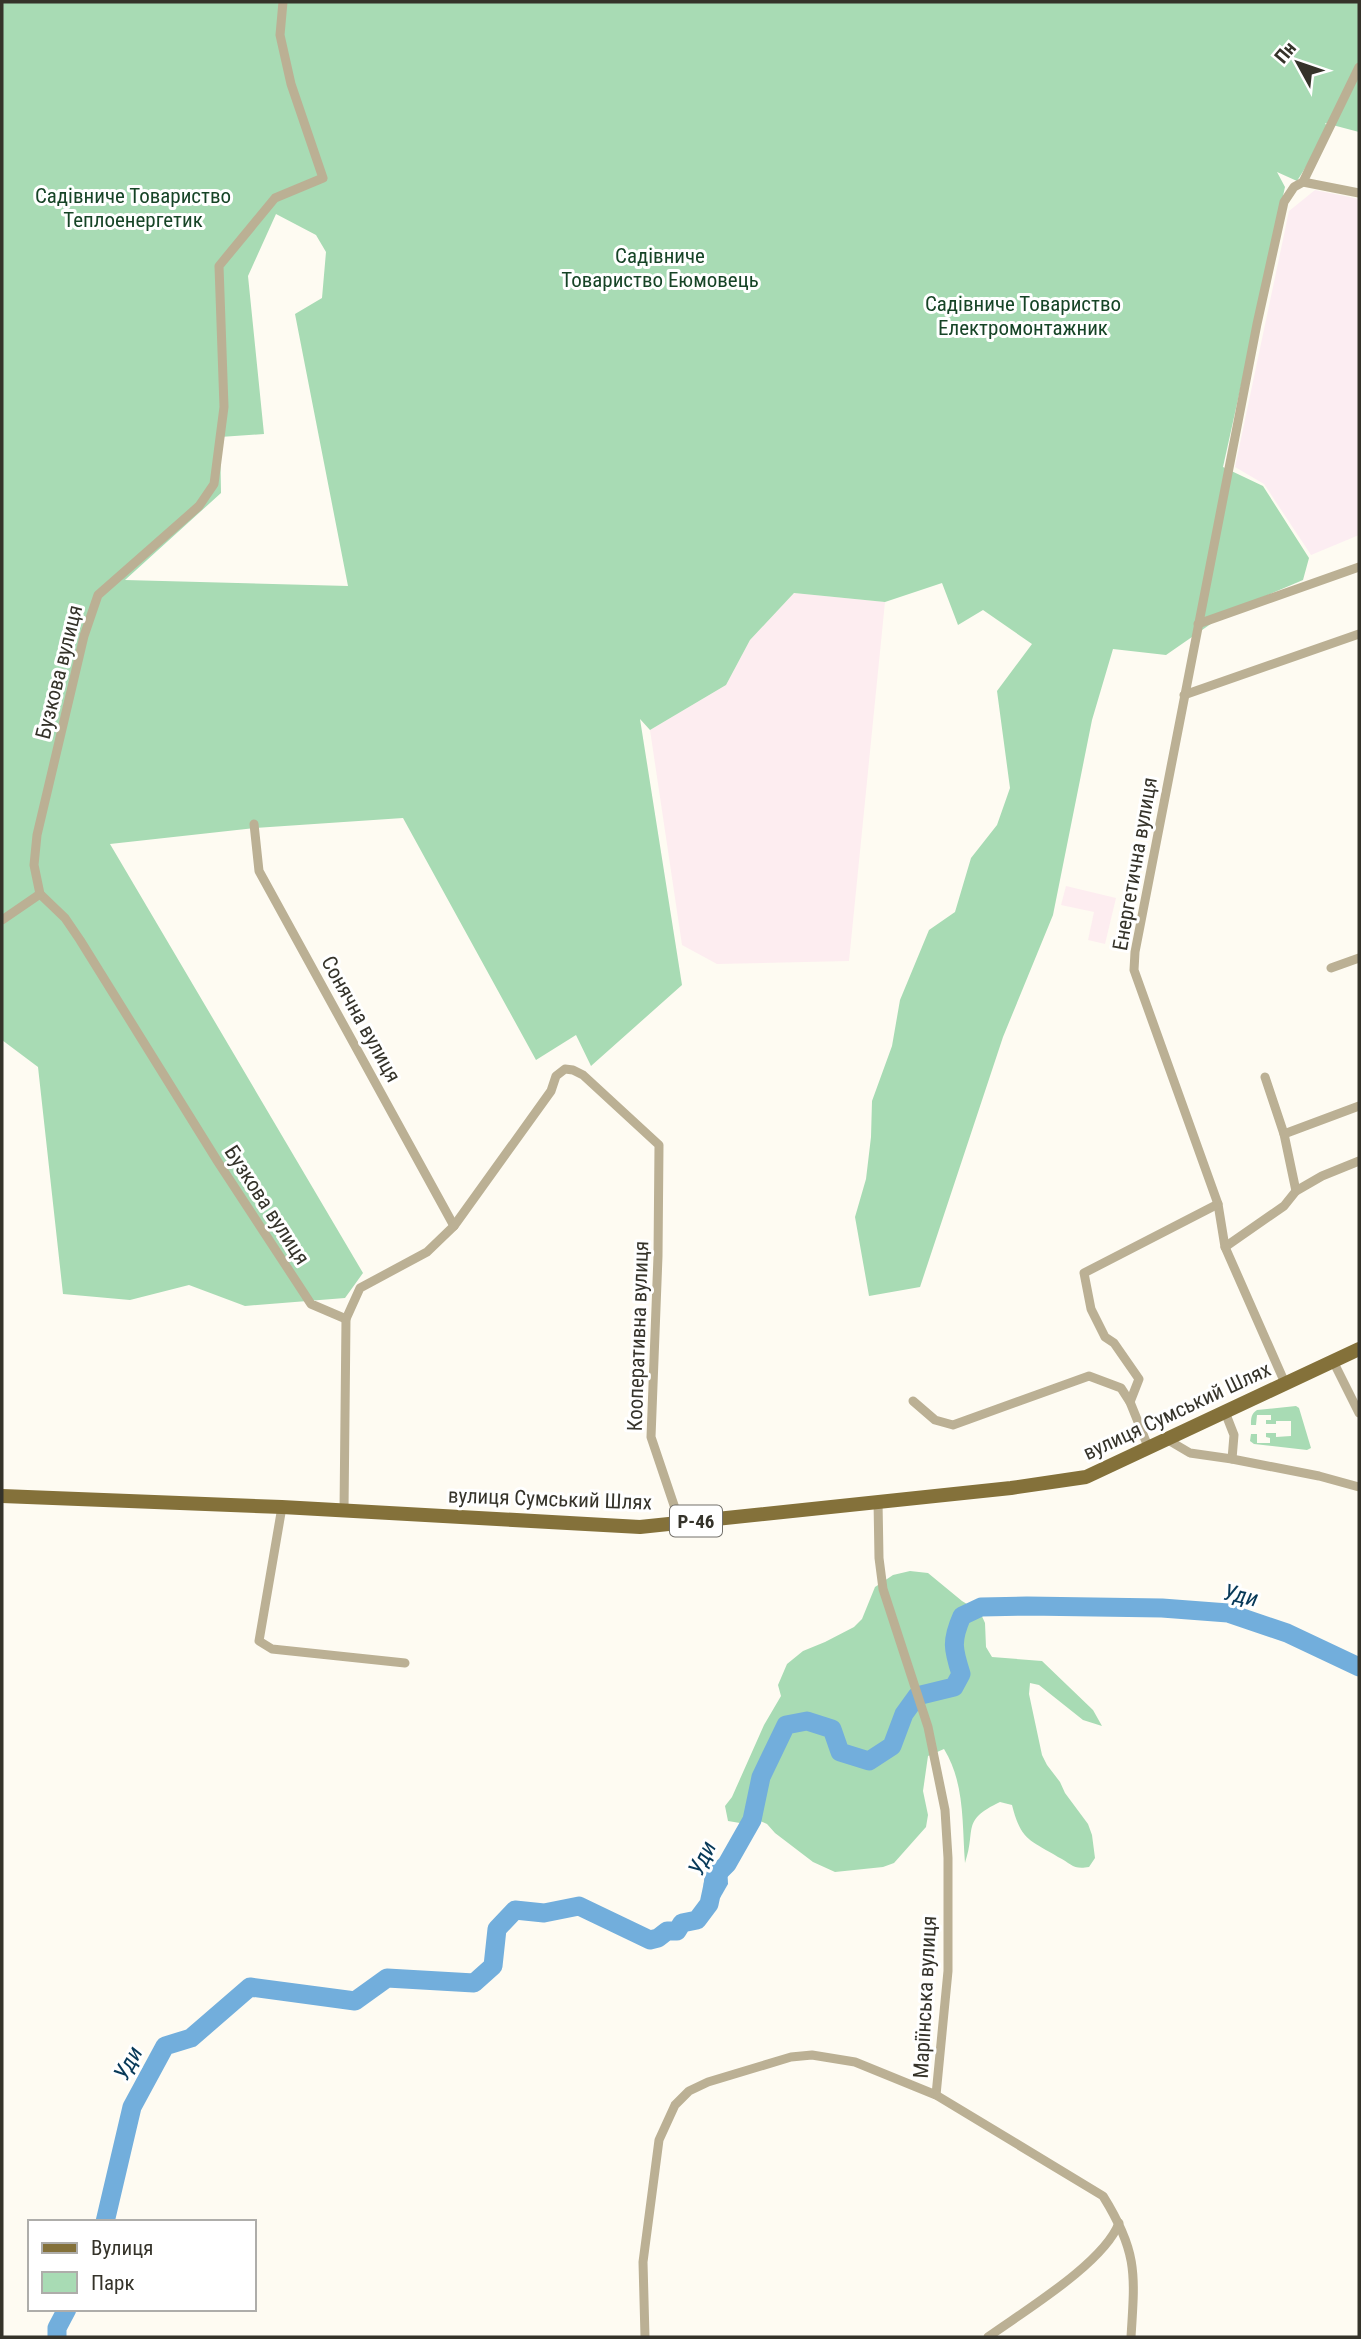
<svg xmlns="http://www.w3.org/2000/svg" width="1361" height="2339" viewBox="0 0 1361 2339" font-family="'Roboto Condensed',sans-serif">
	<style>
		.industrial { fill: #fdedf0 }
		.medical { fill: #fcedf2 }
		.green { fill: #a8dbb4; fill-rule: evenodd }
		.water { fill: #72aedc }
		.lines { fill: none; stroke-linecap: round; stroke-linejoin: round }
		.river { stroke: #72aedc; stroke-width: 19 }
		.street { stroke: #bbb094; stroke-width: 9 }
		.primary { stroke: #84713a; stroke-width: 14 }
		.labels { text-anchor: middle; stroke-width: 6; stroke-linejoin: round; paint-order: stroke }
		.shield { fill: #fff; stroke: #72706a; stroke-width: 2 }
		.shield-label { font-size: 19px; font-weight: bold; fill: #35332a }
		.park-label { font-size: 21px; fill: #164426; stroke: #fff }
		.street-label { font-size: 21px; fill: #35332a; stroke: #fff }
		.water-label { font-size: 23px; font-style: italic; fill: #073958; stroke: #fff }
	</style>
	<rect width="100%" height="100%" fill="#fefbf2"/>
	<g class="industrial">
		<polygon points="794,593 885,602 849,961 717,964 682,945 650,730 726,685 750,640"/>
		<polygon points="1066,886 1116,898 1105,944 1088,940 1094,912 1061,905"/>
	</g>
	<polygon class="medical" points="1315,190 1359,199 1359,535 1311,555 1264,484 1235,467 1289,211"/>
	<g class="green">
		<path d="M2,2H1359V132L1325,123L1329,130L1297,181L1277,172L1285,187L1223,467L1263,486L1309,558L1303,580L1228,612L1166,655L1113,649L1092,720L1053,915L1003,1037L920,1287L869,1296L855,1217L866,1179L871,1137L872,1101L892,1046L900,1000L929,930L955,912L971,858L997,825L1010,788L997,691L1032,644L983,610L958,625L942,583L885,602L794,593L750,640L726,685L650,730L640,719L682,985L591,1066L576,1035L536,1060L403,818L255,828L110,844L363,1273L345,1298L245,1306L189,1285L130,1300L63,1294L38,1067L2,1040ZM276,214L316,235L326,252L322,298L295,314L348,586L125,580L221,493L220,437L264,434L248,276Z"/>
		<path d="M1296,1406L1299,1408L1311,1448L1307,1450L1254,1444L1250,1441L1251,1434H1257V1443H1270V1438L1266,1437V1433H1276V1437L1291,1436V1421H1276V1424H1266V1420H1271V1415H1257L1256,1425H1251C1251,1418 1251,1414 1257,1410Z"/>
		<path d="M910,1571L928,1573L962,1601L980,1612L985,1623L986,1647L992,1657L1042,1661L1093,1710L1102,1726L1083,1720L1039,1685L1030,1683L1029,1694L1042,1755L1047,1765L1060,1782L1065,1793L1088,1824L1092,1835L1095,1858L1089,1867C1073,1870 1072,1864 1058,1857C1030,1840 1021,1841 1012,1805L1000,1802C960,1821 977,1829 965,1863C962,1824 965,1783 944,1749L928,1756L923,1791L928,1815L926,1827L894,1863L883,1867L835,1872L813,1862L775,1833L767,1824L758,1820L740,1823L728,1821L725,1806L732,1797L764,1725L781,1696L778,1685L787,1664L803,1651L825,1642L854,1627L862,1619L875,1587L893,1575Z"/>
	</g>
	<path class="water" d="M722,1861L727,1864L728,1884L720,1898L715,1899L705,1895C701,1878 706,1868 722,1861Z"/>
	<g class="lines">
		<g class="river">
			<path d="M105,2222L132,2107L165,2046L191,2038L250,1987L355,2001L387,1978L474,1983L493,1966L497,1929L515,1910L544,1913L579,1906L650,1940L658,1938L667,1931H677L682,1923L697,1920L709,1904L715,1876L727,1864L752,1820L761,1777L786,1725L807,1721L832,1729L840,1752L869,1761L892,1746L904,1714L917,1696L954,1687L961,1674C953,1649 951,1641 962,1616L981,1607L1027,1606L1162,1608L1228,1613L1287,1633L1359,1667"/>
			<polyline points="57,2337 57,2328 67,2309"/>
		</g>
		<g class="street">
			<polyline points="283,2 280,35 291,84 323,178 275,198 219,266 224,407 214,484 199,506 98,595 84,636 37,835 34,865 40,894 65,918 80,940 218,1162 311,1304 346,1319"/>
			<polyline points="1303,182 1359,193"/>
			<polyline points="1198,624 1359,567"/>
			<polyline points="1184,695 1359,634"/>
			<polyline points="254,824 259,871 454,1226"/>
			<polyline points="2,920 40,894"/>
			<polyline points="1331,968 1359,958"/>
			<polyline points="1265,1077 1284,1134 1296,1191"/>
			<polyline points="1284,1134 1359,1106"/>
			<polyline points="1225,1247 1284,1206 1296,1191 1322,1176 1359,1161"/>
			<polyline points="1333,1361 1359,1413"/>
			<polyline points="1285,1383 1225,1247 1218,1204 1134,970 1135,952 1257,324 1284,202 1294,187 1303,182 1359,67"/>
			<polyline points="913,1401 935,1420 953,1425 1089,1376 1121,1388 1130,1402 1149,1449"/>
			<polyline points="1130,1402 1139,1379 1114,1343 1105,1337 1091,1309 1084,1273 1218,1204"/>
			<polyline points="1225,1412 1234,1435 1232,1459"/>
			<polyline points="1168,1440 1190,1453 1232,1459 1319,1476 1359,1487"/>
			<polyline points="878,1501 879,1558 883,1589 928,1727 945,1810 948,1858 948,1971 936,2095"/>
			<polyline points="282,1507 259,1641 272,1649 405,1663"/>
			<polyline points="344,1511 346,1319 360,1288 427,1252 454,1226 551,1091 556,1076 565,1069 573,1070 583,1075 659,1145 658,1256 651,1437 680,1523"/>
			<path d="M645,2337L643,2262L659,2140L675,2105L689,2091L708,2082L791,2057L812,2055L855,2062L936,2095L1103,2196C1138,2252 1135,2274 1131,2337"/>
			<path d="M988,2337C1024,2311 1104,2263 1119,2223"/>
		</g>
		<polyline class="primary" points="2,1496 282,1507 640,1527 1011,1488 1086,1477 1359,1349"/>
	</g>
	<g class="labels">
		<rect class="shield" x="670" y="1505.5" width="52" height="31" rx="5"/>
		<g class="shield-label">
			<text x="696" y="1528">Р-46</text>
		</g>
		<g class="park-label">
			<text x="133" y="203">Садівниче Товариство<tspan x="133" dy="24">Теплоенергетик</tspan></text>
			<text x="660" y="263">Садівниче<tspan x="660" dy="24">Товариство Еюмовець</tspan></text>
			<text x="1023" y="311">Садівниче Товариство<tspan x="1023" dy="24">Електромонтажник</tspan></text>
		</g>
		<g class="street-label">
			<text transform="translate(59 672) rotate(-76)" y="7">Бузкова вулиця</text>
			<text transform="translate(1135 864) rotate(-80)" y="7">Енергетична вулиця</text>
			<text transform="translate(361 1019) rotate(61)" y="7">Сонячна вулиця</text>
			<text transform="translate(267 1205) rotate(57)" y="7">Бузкова вулиця</text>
			<text transform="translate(638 1336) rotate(-88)" y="7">Кооперативна вулиця</text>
			<text transform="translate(1177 1411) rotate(-25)" y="7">вулиця Сумський Шлях</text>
			<text transform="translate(550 1499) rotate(2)" y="7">вулиця Сумський Шлях</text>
			<text transform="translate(925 1997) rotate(-87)" y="7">Маріїнська вулиця</text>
		</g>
		<g class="water-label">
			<text transform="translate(1241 1595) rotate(13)" y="8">Уди</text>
			<text transform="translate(702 1858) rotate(-64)" y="8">Уди</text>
			<text transform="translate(128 2063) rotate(-61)" y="8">Уди</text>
		</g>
	</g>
	<rect width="1361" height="2339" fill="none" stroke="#35332a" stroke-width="7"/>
	<rect x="28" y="2220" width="228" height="91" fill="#ffffff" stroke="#aeadaa" stroke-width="2"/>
	<rect x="42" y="2243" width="35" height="10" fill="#84713a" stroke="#aeadaa" stroke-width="2"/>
	<text x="91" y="2255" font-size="21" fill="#35332a">Вулиця</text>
	<rect x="42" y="2272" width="35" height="21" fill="#a8dbb4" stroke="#aeadaa" stroke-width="2"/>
	<text x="91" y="2290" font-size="21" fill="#35332a">Парк</text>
	<g transform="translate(1298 63) rotate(310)" stroke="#ffffff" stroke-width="5" paint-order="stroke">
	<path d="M0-5L12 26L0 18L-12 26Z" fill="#35332a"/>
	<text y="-10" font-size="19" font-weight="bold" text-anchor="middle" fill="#35332a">Пн</text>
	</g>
</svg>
